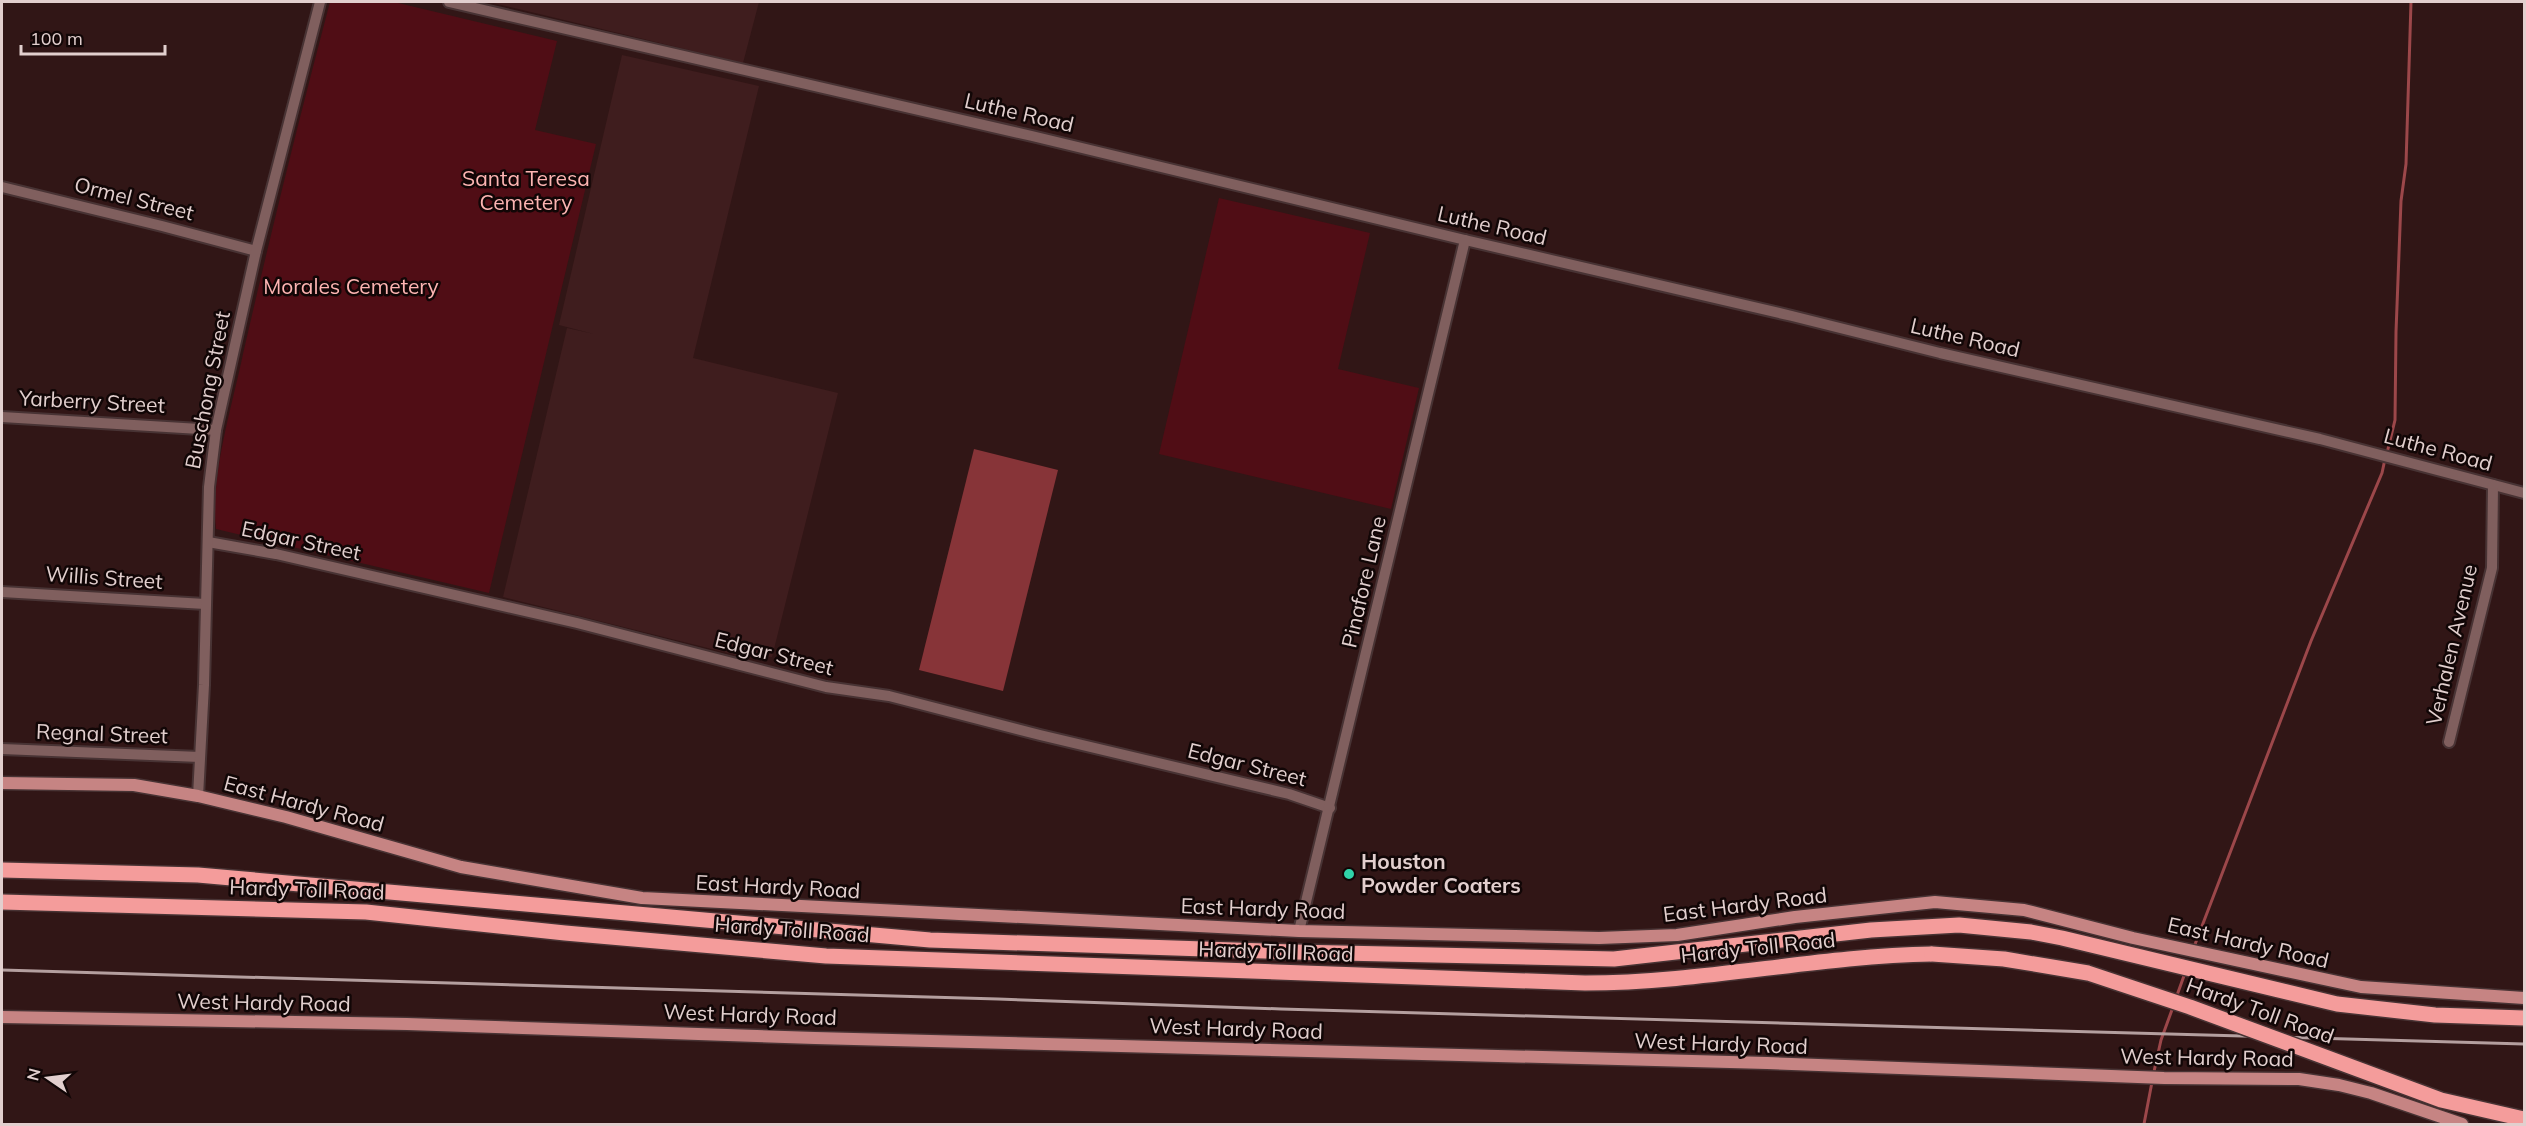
<svg xmlns="http://www.w3.org/2000/svg" width="2526" height="1126" viewBox="0 0 2526 1126" font-family="Mulish,sans-serif">
	<style>
		.built { fill: #3f1d1e }
		.green { fill: #500d15 }
		.forest { fill: #873438 }
		.lines { fill: none; stroke-linecap: round; stroke-linejoin: round }
		.stream { stroke: #9c474a; stroke-width: 3 }
		.minor-casing { stroke: #483334; stroke-width: 14 }
		.major-casing { stroke: #483334; stroke-width: 15 }
		.highway-casing { stroke: #483334; stroke-width: 18 }
		.minor { stroke: #805f5e; stroke-width: 10 }
		.major { stroke: #c68483; stroke-width: 12 }
		.highway { stroke: #f49c9b; stroke-width: 15 }
		.rail { stroke: #b49f9f; stroke-width: 3 }
		.highway-bridge-casing { stroke: #483334; stroke-width: 18; stroke-linecap: butt }
		.highway-bridge { stroke: #f49c9b; stroke-width: 15 }
		.poi-dot { fill: #30d4a9; stroke: #110606; stroke-width: 2 }
		.labels { text-anchor: middle; stroke-width: 5; stroke-linejoin: round; paint-order: stroke }
		.street-label { font-size: 21px; fill: #e2cfce; stroke: #110606 }
		.park-label { font-size: 21px; fill: #fdb4b2; stroke: #110606 }
		.poi-label { font-size: 21px; font-weight: bold; fill: #e2cfce; stroke: #110606; text-anchor: start }
	</style>
	<rect width="100%" height="100%" fill="#311616"/>
	<g class="built">
		<polygon points="489,2 759,2 743,63"/>
		<polygon points="622,55 759,86 693,358 838,393 772,657 736,655 503,597 567,328 594,334 559,325"/>
	</g>
	<g class="green">
		<path d="M330,2H394L557,41L535,130L596,144L489,593L216,529C210,476 232,407 243,354C270,236 299,119 330,2Z"/>
		<polygon points="1219,198 1370,233 1338,369 1419,388 1391,509 1159,454"/>
	</g>
	<polygon class="forest" points="974,449 1058,470 1003,691 919,670"/>
	<g class="lines">
		<g class="stream">
			<polyline points="2387,453 2395,420 2396,332 2401,201 2406,164 2411,2"/>
			<polyline points="2194,947 2311,641 2382,473 2385,459"/>
			<polyline points="2176,998 2185,973"/>
			<polyline points="2153,1076 2161,1040 2173,1007"/>
			<polyline points="2144,1124 2152,1082"/>
		</g>
		<defs>
			<g id="minor">
				<polyline points="449,2 1032,136 1465,240 1792,316 1940,353 2320,439 2524,493"/>
				<polyline points="2,187 162,226 256,251"/>
				<polyline points="2,417 216,430"/>
				<polyline points="208,542 276,554 577,623 826,687 889,696 1040,735 1289,794 1330,808"/>
				<polyline points="2,592 205,604"/>
				<polyline points="2449,742 2492,568 2493,485"/>
				<polyline points="2,749 200,757"/>
				<polyline points="198,796 204,685 209,487 216,430 256,251 320,2"/>
				<polyline points="1299,931 1465,240"/>
			</g>
			<g id="major">
				<polyline points="2,783 134,785 198,796 286,817 461,867 642,898 1299,931 1599,938 1677,935 1795,917 1935,902 2024,910 2133,938 2361,987 2524,998"/>
				<polyline points="2,1017 407,1024 815,1038 1767,1063 2164,1078 2299,1079 2339,1085 2371,1093 2462,1124"/>
			</g>
			<g id="highway">
				<polyline points="2,870 198,875 930,940 1294,952 1614,959 1871,930 1959,925 2031,932 2062,938 2337,1004 2435,1015 2524,1018"/>
				<path d="M2,902L366,912L565,933L826,956L1585,983C1702,983 1816,956 1932,954"/>
			</g>
		</defs>
		<use href="#minor" class="minor-casing"/>
		<use href="#major" class="major-casing"/>
		<use href="#highway" class="highway-casing"/>
		<use href="#minor" class="minor"/>
		<use href="#major" class="major"/>
		<use href="#highway" class="highway"/>
		<polyline class="rail" points="2,970 998,999 1281,1009 2524,1044"/>
		<defs>
			<polyline id="highway-bridge" points="1932,954 2004,959 2088,973 2190,1007 2441,1100 2524,1119"/>
		</defs>
		<use href="#highway-bridge" class="highway-bridge-casing"/>
		<use href="#highway-bridge" class="highway-bridge"/>
	</g>
	<circle class="poi-dot" cx="1349" cy="874" r="6"/>
	<g class="labels">
		<g class="street-label">
			<text transform="translate(1019 113) rotate(13)" y="7">Luthe Road</text>
			<text transform="translate(134 199) rotate(14)" y="7">Ormel Street</text>
			<text transform="translate(1492 226) rotate(13)" y="7">Luthe Road</text>
			<text transform="translate(1965 338) rotate(13)" y="7">Luthe Road</text>
			<text transform="translate(208 390) rotate(-79)" y="7">Buschong Street</text>
			<text transform="translate(92 402) rotate(3)" y="7">Yarberry Street</text>
			<text transform="translate(2438 450) rotate(15)" y="7">Luthe Road</text>
			<text transform="translate(301 541) rotate(12)" y="7">Edgar Street</text>
			<text transform="translate(104 578) rotate(4)" y="7">Willis Street</text>
			<text transform="translate(1364 582) rotate(-77)" y="7">Pinafore Lane</text>
			<text transform="translate(2452 645) rotate(-77)" y="7">Verhalen Avenue</text>
			<text transform="translate(774 654) rotate(14)" y="7">Edgar Street</text>
			<text transform="translate(102 734) rotate(2)" y="7">Regnal Street</text>
			<text transform="translate(1247 765) rotate(14)" y="7">Edgar Street</text>
			<text transform="translate(304 804) rotate(15)" y="7">East Hardy Road</text>
			<text transform="translate(778 887) rotate(3)" y="7">East Hardy Road</text>
			<text transform="translate(307 890) rotate(2)" y="7">Hardy Toll Road</text>
			<text transform="translate(1745 905) rotate(-7)" y="7">East Hardy Road</text>
			<text transform="translate(1263 909) rotate(2)" y="7">East Hardy Road</text>
			<text transform="translate(792 930) rotate(4)" y="7">Hardy Toll Road</text>
			<text transform="translate(2248 943) rotate(13)" y="7">East Hardy Road</text>
			<text transform="translate(1758 948) rotate(-6)" y="7">Hardy Toll Road</text>
			<text transform="translate(1276 952) rotate(2)" y="7">Hardy Toll Road</text>
			<text transform="translate(264 1003) rotate(1)" y="7">West Hardy Road</text>
			<text transform="translate(2260 1011) rotate(20)" y="7">Hardy Toll Road</text>
			<text transform="translate(750 1015) rotate(2)" y="7">West Hardy Road</text>
			<text transform="translate(1236 1029) rotate(2)" y="7">West Hardy Road</text>
			<text transform="translate(1721 1044) rotate(2)" y="7">West Hardy Road</text>
			<text transform="translate(2207 1058) rotate(1)" y="7">West Hardy Road</text>
		</g>
		<g class="park-label">
			<text x="526" y="186">Santa Teresa<tspan x="526" dy="24">Cemetery</tspan></text>
			<text x="351" y="294">Morales Cemetery</text>
		</g>
		<g class="poi-label">
			<text x="1361" y="869">Houston<tspan x="1361" dy="24">Powder Coaters</tspan></text>
		</g>
	</g>
	<rect width="2526" height="1126" fill="none" stroke="#e2cfce" stroke-width="6"/>
	<g transform="translate(48 1078) rotate(284)" stroke="#110606" stroke-width="4.5" paint-order="stroke">
	<path d="M0-4.5L10 22L0 15L-10 22Z" fill="#e2cfce"/>
	<text y="-9" font-size="16" font-weight="bold" text-anchor="middle" fill="#e2cfce">N</text>
	</g>
	<path d="M21 45v9h144v-9" fill="none" stroke="#e2cfce" stroke-width="3"/>
	<text x="30" y="45" font-size="18" fill="#e2cfce" stroke="#110606" stroke-width="4.5" paint-order="stroke">100 m</text>
</svg>
